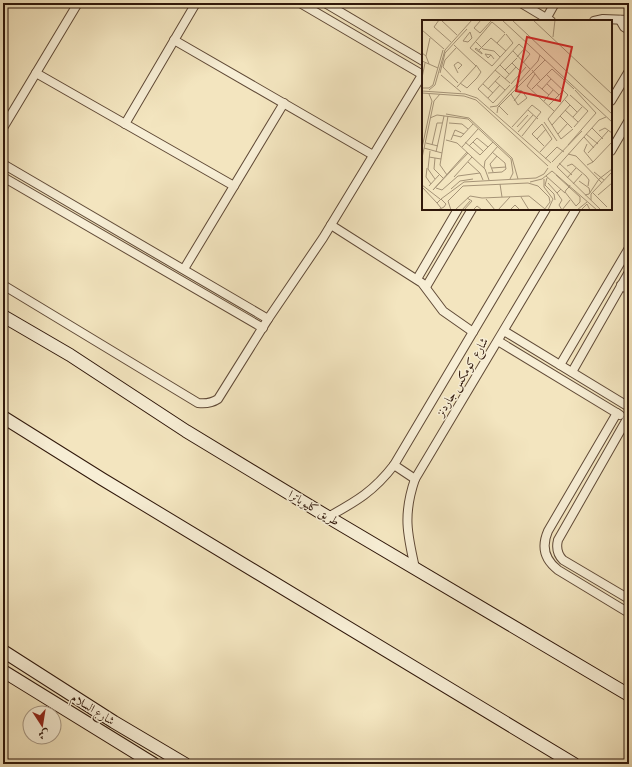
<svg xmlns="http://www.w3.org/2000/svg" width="632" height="767" viewBox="0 0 632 767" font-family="'Sorts Mill Goudy',Amiri,serif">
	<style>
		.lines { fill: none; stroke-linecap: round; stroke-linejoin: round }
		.minor-casing { stroke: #604a37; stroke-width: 10 }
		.secondary-casing { stroke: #2f170a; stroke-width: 14 }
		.minor { stroke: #f7eed5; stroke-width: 8 }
		.secondary { stroke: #f7eed5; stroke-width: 12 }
		.labels { text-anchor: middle; stroke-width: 3; stroke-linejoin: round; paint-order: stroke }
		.street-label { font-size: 12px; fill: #2f170a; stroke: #f7eed5 }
		.inset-road { fill: none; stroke: #a59377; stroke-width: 1 }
		.view { fill: #d62828; fill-opacity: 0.15; stroke: #d62828; stroke-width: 2 }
		.inset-edge { fill: none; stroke: #2f170a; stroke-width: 2 }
	</style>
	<rect width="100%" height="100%" fill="#f3e5bf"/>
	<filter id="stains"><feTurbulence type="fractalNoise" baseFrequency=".005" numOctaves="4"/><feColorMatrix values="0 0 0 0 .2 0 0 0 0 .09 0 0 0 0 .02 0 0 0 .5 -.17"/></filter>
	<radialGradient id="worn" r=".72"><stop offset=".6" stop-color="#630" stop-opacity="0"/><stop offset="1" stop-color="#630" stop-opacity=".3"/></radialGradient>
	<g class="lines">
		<defs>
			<g id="minor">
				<polyline points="300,3 423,75"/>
				<polyline points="325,3 423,61"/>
				<polyline points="521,3 551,21"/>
				<polyline points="546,19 555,3"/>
				<polyline points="620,20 624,27 629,30"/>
				<polyline points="594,21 603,19 629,20"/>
				<polyline points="174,40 373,155"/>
				<polyline points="36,73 234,186"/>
				<polyline points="611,101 629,71"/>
				<polyline points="125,124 196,3"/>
				<polyline points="3,128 78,3"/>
				<polyline points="611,151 629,120"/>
				<polyline points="3,164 268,319"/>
				<polyline points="3,177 263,328"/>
				<polyline points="331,225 422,283 443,311 473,332"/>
				<polyline points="184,269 284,103"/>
				<polyline points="417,279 458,209"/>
				<path d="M3,285L198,403C206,404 212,403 218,399L268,319L323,238L422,75"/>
				<polyline points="621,285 629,290"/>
				<polyline points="426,287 472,209"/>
				<polyline points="504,331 629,407"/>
				<polyline points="498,341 620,415"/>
				<polyline points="560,365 629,248"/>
				<polyline points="572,372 629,272"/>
				<path d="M617,413L548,531C541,547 545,560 558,570L629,613"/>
				<path d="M627,419L558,540C556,548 557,554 563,560L629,599"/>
				<polyline points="394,465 415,479"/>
				<path d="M328,517C357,501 374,491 394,465L546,209"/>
				<path d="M415,568C407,533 403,514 415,479L576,209"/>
			</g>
			<g id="secondary">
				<polyline points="3,316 70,355 186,431 328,517 629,695"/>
				<polyline points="3,417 102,479 574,764"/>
				<polyline points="3,651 114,722 185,764"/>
				<polyline points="3,671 154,764"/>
			</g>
		</defs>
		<use href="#minor" class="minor-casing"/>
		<use href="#secondary" class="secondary-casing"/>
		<use href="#minor" class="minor"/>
		<use href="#secondary" class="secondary"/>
	</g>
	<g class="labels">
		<g class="street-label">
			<text transform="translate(462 377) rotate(-59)" y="4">شارع كومكس جاردنز</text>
			<text transform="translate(314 508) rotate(31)" y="4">طريق كليوباترا</text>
			<text transform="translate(93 709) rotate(32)" y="4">شارع السلام</text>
		</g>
	</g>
	<g transform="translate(422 20)">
		<rect width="190" height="190" fill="#f3e5bf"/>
		<path class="inset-road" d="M17,0L12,7L29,22M19,0L35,15M59,0L52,8L58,13L70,0M80,0L190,102M90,0L190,94M111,0L190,74M0,10L22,29M48,12L50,18L46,22L41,21ZM83,13L70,2L48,28L70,46L91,23L84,14M131,17L133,0M53,21L61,29L72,31L78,37M75,23L83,14M32,25L54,46L35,67M34,28L23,40L21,47L36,63M54,28L60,33V34L53,29ZM57,30L69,18L84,31M91,31L108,49M0,33L4,36L7,44M69,35L63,34L66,38L69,35L72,39M4,36L8,18M95,37L103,28M0,41L16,48M90,43L99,52M78,45L87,54M36,49L40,45L36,42L32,45L36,53M73,50L88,63M83,50L95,38M110,50L118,60M18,53L23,33L45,9M113,54L105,66L132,91M124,54L146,75M19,55L39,72M0,58L3,43M83,59L94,47M73,61L83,70M38,63L45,68L55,58L59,52L54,45M61,64L71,73M89,64L104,47M114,64L127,75M125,64L137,75M88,65L71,83L56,69L97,24L108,34L101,43M0,68H7L11,65L21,30M66,69L78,56M110,69L130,49L152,69M120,69L129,59M7,70L13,65L23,30L50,0M0,71L43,74L55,78L129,143M0,73L42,76L54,80L126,146M89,74L96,85L105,78L100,71L93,69M146,75L126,99L139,119L151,109M148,75L166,91L152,107M66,78L78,65M143,80L155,92M92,81L100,71M122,81L131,70M127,85L142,70M77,86L86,95M68,87L75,86L116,41L118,35M106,90L116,99M143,90L156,102M75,93L76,87L123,40M24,94L47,98L90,138L96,159M138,96L150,108M151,97L160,87M8,98L15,95L46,99L89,139L91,153L88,159M122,102L135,121M27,103L40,104L46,109M130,105L148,85M90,107L110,85L119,92L100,116M95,107L106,95M170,108L181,119M177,111L183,108L190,113M96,112L111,95M136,114L146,103M164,114L176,124M31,115L39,117L51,104M162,117L172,128M115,119L124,109M24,120L35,123L63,149L67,160M29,120L33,110L42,114M43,122L58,135L71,122M51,122L62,132M4,123L16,126M165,124L162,131L171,142M10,125L15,103H20M146,125L174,93L153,70M47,126L55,118L66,127M40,127L56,109M0,128L10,81L7,74M2,128L20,133M8,131L6,149L13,159M14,132L22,96M45,132L11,170L46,133M118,132L130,119L120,104L110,114L122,126M166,133L186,111M146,134L154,136L180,163M7,137L19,139M0,138L12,81L18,74M13,138L12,149L21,158M123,139L135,127L142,132M46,142L58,153L61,160M130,142L160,111M137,143L150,155M165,145L171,142L190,122M145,146L150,144L164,156L167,160L166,166M135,147L177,100L184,97M135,147L179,190M5,148L4,157L9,164M62,148L63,141L76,126M70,148L84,147M130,151L175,190M71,152L68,144L75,136M172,152L182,160M66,153L80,152L84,149L83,143L70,132M25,155L18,145L26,96M134,155L147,167L158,177V182L154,186L143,172L144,170L147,167L148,165M124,156L143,173M32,157L50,137M125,158L123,165L132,174L133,180M145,158L154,148M122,159V167L131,179L126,190M157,161L167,168L168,173M108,162L120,159L130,151M126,163L135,173M78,164L80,177M151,164L160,154M0,165L18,179M7,166L17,155M0,167L15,183M14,168L20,170L36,156L58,153M29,169L38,161L51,159M139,169L135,173L140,180L137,185L140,190M171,173L185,187M163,175L167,174L177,159L190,149M176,175L190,163M99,177L107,190M19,179L42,162L114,158L122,154L126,148M64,179L73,190M169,180V174L190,152M16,190L22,187L24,184L19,179L15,183L19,188M29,190L26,181L41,166L106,163L116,166L127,177L128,182L122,190M33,190L48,176L60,178L107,176L123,189M40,190L48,181M42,190L50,181L45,178M51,190L55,186L60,190M76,190L88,177M88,190L93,185L98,190M140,190L148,180M155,190L165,182M159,190L165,184L168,190"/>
		<path class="view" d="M105,17L150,27L138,81L94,71Z"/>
		<rect width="190" height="190" class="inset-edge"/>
	</g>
	<rect width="632" height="767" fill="none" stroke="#f3e5bf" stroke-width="16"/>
	<rect x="4" y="4" width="624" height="759" fill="none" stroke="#2f170a" stroke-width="2"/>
	<rect x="8" y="8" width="616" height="751" fill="none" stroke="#2f170a"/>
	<g transform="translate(42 725) rotate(168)"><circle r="19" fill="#f7eed5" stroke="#a79884"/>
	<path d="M0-3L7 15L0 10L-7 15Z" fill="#8f2418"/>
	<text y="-6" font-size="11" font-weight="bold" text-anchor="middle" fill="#2f170a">ش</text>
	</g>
	<rect width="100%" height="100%" filter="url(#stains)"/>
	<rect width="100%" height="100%" fill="url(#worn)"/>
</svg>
